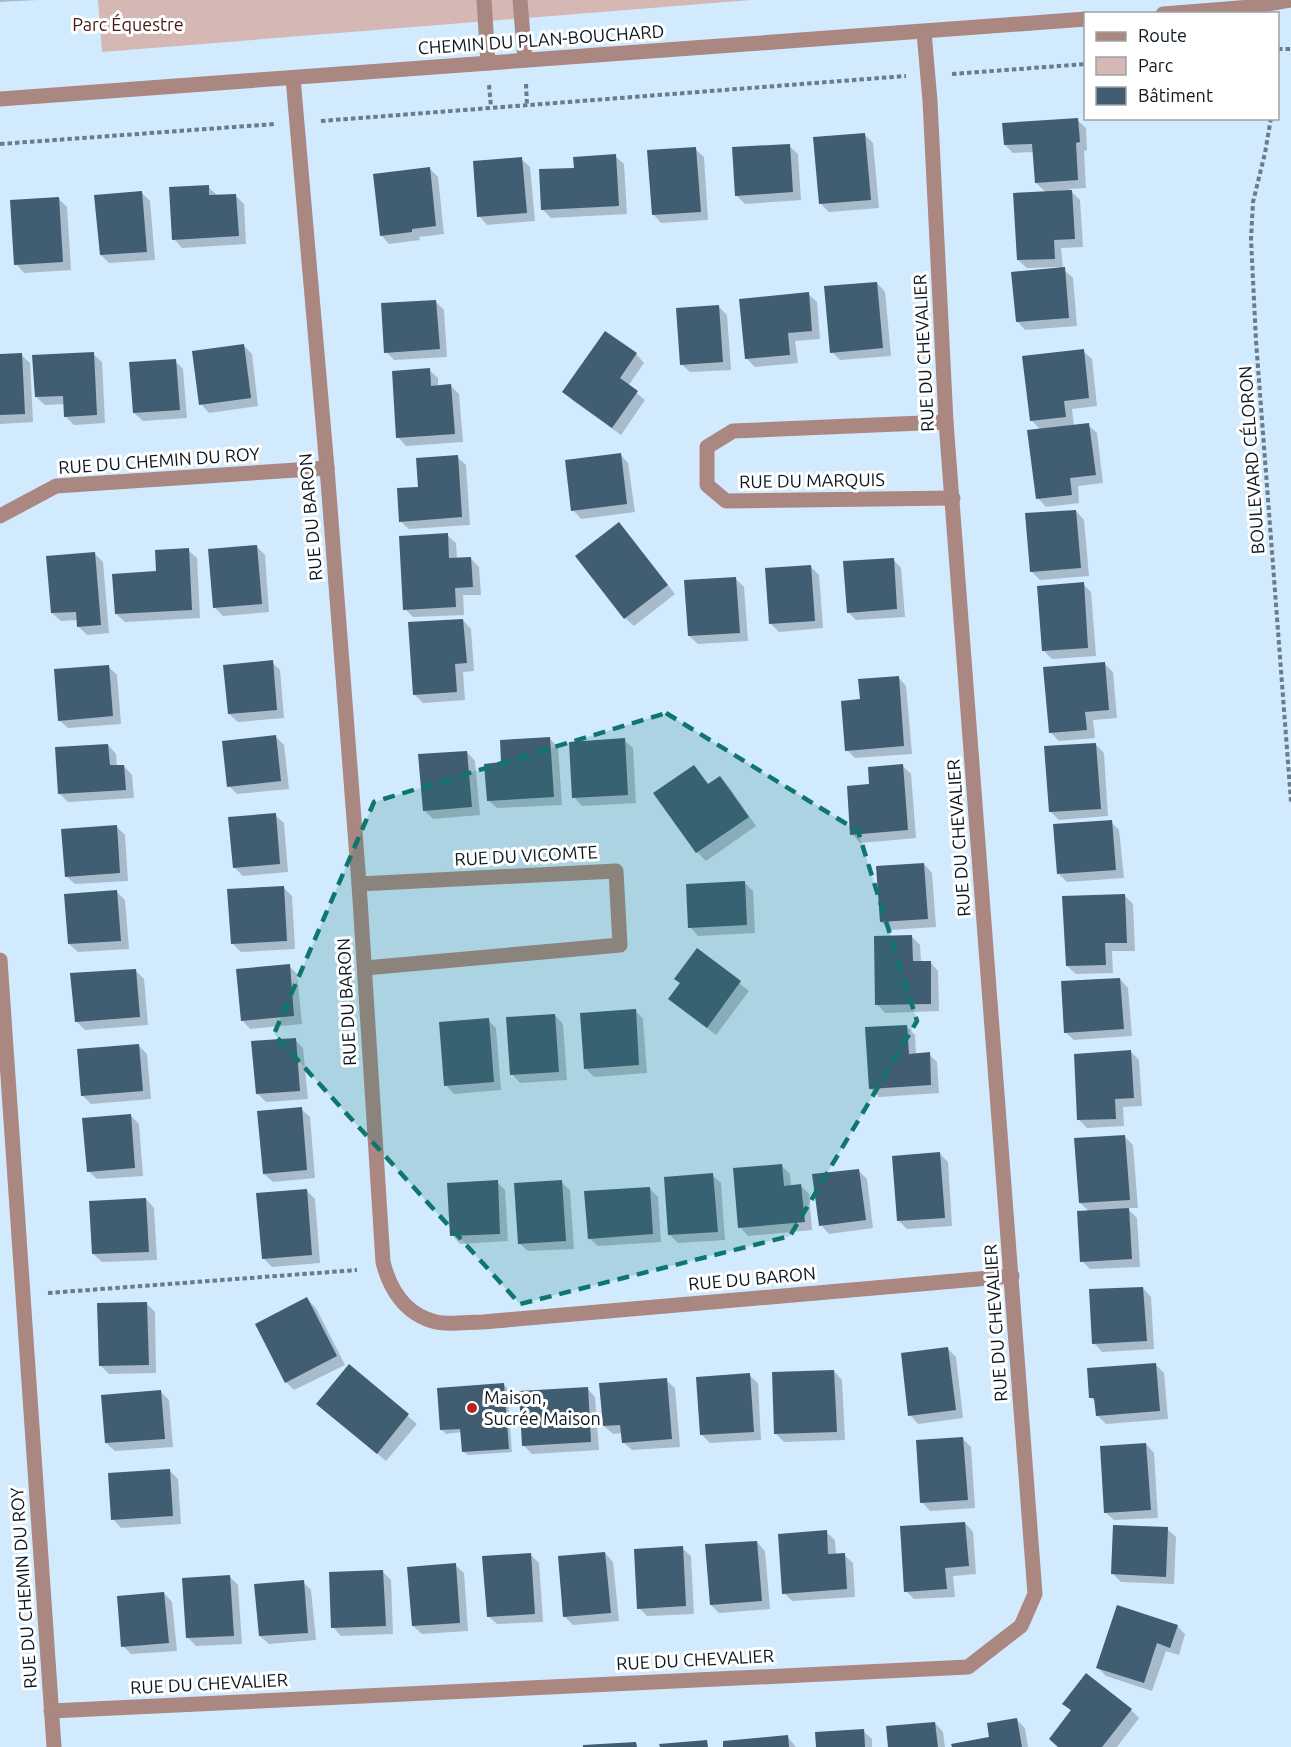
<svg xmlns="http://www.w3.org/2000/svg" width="1291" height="1747" viewBox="0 0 1291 1747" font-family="Ubuntu,sans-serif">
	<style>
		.green { fill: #d5b8b4 }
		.shadow { fill: #0003 }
		.building { fill: #415d72 }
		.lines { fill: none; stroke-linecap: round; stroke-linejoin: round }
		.path { stroke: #6a7b89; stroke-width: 4; stroke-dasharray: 4.5 3; stroke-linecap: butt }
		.minor { stroke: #ab8781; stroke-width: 15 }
		.marked { fill: #0f766e; fill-opacity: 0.2; stroke: #0f766e; stroke-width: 4.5; stroke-dasharray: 12 8; stroke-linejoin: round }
		.poi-dot { fill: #b3241d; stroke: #fff; stroke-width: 2 }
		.labels { text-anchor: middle; stroke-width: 6; stroke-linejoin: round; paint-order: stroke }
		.park-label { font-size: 18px; fill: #471a15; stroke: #fff }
		.street-label { font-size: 18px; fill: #0c171f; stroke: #fff }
		.poi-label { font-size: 18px; fill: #0c171f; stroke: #fff; text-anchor: start }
	</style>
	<rect width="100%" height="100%" fill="#d2eafe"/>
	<polygon class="green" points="98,0 751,0 102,52"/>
	<g class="shadow">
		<polygon points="0,0 38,0 0,2"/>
		<polygon points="1077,120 1086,128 1087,150 1084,151 1086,188 1069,189 1080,200 1083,247 1061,248 1063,269 1073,278 1077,326 1025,330 1017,321 1059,269 1059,267 1027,268 1018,260 1047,193 1036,183 1034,152 1013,153 1005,145"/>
		<polygon points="864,134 873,143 879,208 829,212 821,204"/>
		<polygon points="789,146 798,154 801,200 745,204 736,195"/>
		<polygon points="695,149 704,157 708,220 661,223 653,214"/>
		<polygon points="615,156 624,164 627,214 551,218 542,209 575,169"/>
		<polygon points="521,159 530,167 535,221 487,225 479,216"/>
		<polygon points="430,169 438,177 444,234 419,237 420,240 389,244 381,235"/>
		<polygon points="208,187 217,195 235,195 244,204 246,244 182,248 174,239"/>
		<polygon points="142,193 150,201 155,260 109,263 101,255"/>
		<polygon points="59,199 67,207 71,270 24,273 16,264"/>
		<polygon points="877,283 885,292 891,356 840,360 832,352"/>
		<polygon points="808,294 817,302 820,339 795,341 798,363 755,367 746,358"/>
		<polygon points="436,302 444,310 447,357 394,360 386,352"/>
		<polygon points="719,307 727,315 731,370 690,372 681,364"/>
		<polygon points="244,346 252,354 258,406 209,413 201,404"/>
		<polygon points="1083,351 1092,359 1097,406 1072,409 1074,426 1088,425 1097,433 1103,483 1078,486 1079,503 1046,507 1038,498 1041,430 1031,420"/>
		<polygon points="93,354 102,362 105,423 74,425 65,416 65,404 45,405 36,397"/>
		<polygon points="636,354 644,363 628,386 645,400 621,435 572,400 564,392"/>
		<polygon points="21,355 30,363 33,422 0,424 0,356"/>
		<polygon points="175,361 183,369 187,418 143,421 134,413"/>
		<polygon points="429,370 438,378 438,387 451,386 459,394 463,442 406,446 398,437"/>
		<polygon points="620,454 628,463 635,512 581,519 573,510"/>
		<polygon points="457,457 466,465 470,525 409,529 400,521 419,488"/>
		<polygon points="1076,511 1084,520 1089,576 1040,580 1031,571"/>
		<polygon points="619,524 675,594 634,626 625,618"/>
		<polygon points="447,535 456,543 457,559 471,559 479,567 481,595 463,595 464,615 413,617 405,609"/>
		<polygon points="257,547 265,555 269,612 223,616 214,607"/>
		<polygon points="188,550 197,558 200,618 125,622 116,614 158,573"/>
		<polygon points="95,554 103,562 109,633 87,635 79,627 78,620 61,621 52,613"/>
		<polygon points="893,559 901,568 905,617 856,620 848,612"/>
		<polygon points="811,567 819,575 823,628 779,632 770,623"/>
		<polygon points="736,579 744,587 748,641 698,644 689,636"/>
		<polygon points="1083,584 1091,592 1096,656 1052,659 1043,650"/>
		<polygon points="463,620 471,629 474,671 463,672 465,700 423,703 414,694"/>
		<polygon points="272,662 280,670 284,718 238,722 229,714"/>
		<polygon points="1104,663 1113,672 1117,718 1093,720 1095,738 1059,741 1051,733"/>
		<polygon points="109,667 117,675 121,724 68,728 59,720"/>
		<polygon points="898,677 906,686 912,754 855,758 847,750 862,700"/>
		<polygon points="276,737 284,745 289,789 237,794 229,786"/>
		<polygon points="550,739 558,747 562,805 497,808 488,800 503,764"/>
		<polygon points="624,740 633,748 636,803 582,806 574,797"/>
		<polygon points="108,745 116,754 117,767 124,766 132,775 134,798 68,802 59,793"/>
		<polygon points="1096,745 1104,753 1108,816 1059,820 1050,811"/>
		<polygon points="467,752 475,761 480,815 433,819 424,810"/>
		<polygon points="903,766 911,774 916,838 860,843 852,834 871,785"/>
		<polygon points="694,767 709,785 720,778 729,787 756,826 706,861 697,852 656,793"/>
		<polygon points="275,815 284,823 288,872 243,876 234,867"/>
		<polygon points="1111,822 1119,830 1124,878 1067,882 1059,874"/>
		<polygon points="116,826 125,835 128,881 75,884 66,876"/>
		<polygon points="924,864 932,873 936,927 890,930 881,922"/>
		<polygon points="744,882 753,891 755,933 698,936 690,927"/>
		<polygon points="283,887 292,896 295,949 241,952 233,944"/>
		<polygon points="117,892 125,900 129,949 78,952 69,944"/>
		<polygon points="1124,895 1133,904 1135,951 1112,951 1113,973 1076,974 1067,966"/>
		<polygon points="912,937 920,945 921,962 930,962 938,971 939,1011 885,1013 877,1004"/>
		<polygon points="697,950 749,991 716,1035 670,999 681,984"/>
		<polygon points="289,966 297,974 302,1024 250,1029 242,1020"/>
		<polygon points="135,970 144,979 148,1025 85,1030 76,1021"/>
		<polygon points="1120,979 1128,988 1132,1036 1074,1040 1065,1032"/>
		<polygon points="635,1010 643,1019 647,1073 594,1077 586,1069"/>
		<polygon points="555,1015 563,1024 567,1080 520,1083 512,1074"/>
		<polygon points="488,1020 496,1028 501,1090 454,1094 446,1085"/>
		<polygon points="906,1026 915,1035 916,1055 929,1054 937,1062 939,1093 879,1097 870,1088"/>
		<polygon points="295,1040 303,1048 308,1099 266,1102 257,1093"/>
		<polygon points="139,1046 147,1054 151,1099 91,1104 82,1095"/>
		<polygon points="1131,1052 1139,1060 1142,1106 1123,1107 1124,1126 1087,1128 1079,1120"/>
		<polygon points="301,1109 310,1117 315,1178 273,1182 264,1174"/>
		<polygon points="130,1115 139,1124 143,1176 97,1179 88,1171"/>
		<polygon points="1124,1136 1133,1145 1138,1208 1127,1208 1137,1218 1140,1267 1090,1269 1082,1261 1090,1212 1080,1203"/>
		<polygon points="940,1154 948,1162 952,1226 907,1229 898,1220"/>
		<polygon points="781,1165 790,1174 791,1187 801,1186 809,1194 812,1230 748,1236 740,1227"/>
		<polygon points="858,1170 867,1179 873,1228 829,1234 821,1225"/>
		<polygon points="712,1175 721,1183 725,1240 678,1243 670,1235"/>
		<polygon points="497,1182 505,1190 508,1241 460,1244 452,1235"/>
		<polygon points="561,1182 570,1190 574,1249 528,1251 519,1243"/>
		<polygon points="649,1188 658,1197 661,1242 598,1246 589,1238"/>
		<polygon points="306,1190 315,1199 320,1263 272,1267 264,1259"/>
		<polygon points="146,1199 154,1208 157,1260 102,1262 93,1254"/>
		<polygon points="1143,1288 1151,1297 1154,1349 1102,1352 1094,1343"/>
		<polygon points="307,1299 316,1308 345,1365 294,1390 286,1382"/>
		<polygon points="147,1304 155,1312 156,1373 109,1374 100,1365"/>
		<polygon points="948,1349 956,1357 963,1418 918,1424 910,1415"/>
		<polygon points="1156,1365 1164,1373 1168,1419 1106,1424 1097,1415 1096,1403 1091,1397"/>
		<polygon points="349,1366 417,1424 386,1461 327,1412"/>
		<polygon points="834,1371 842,1380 845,1440 784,1442 776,1434"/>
		<polygon points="749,1375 758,1383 761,1440 710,1443 702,1435"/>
		<polygon points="666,1380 675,1388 680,1447 632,1450 623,1442 622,1433 613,1434 604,1426"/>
		<polygon points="503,1384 507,1388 512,1452 468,1455 464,1452 462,1432 446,1434 442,1430"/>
		<polygon points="587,1388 595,1397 599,1450 532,1454 523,1445"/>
		<polygon points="161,1392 169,1400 173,1447 115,1451 106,1443"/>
		<polygon points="962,1438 971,1447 975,1508 930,1511 922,1502"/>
		<polygon points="1146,1444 1154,1453 1158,1518 1114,1520 1105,1512"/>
		<polygon points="169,1470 178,1479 181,1524 121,1528 113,1519"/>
		<polygon points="965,1523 973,1532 976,1574 953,1576 955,1597 914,1599 906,1591"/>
		<polygon points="1167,1529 1176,1537 1174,1584 1121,1582 1113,1574"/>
		<polygon points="826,1532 835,1540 836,1555 844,1555 853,1563 855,1597 792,1601 784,1593"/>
		<polygon points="757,1542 765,1551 770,1609 719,1613 711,1605"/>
		<polygon points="682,1548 691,1556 694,1614 647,1616 639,1608"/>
		<polygon points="605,1553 613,1562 619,1621 573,1625 565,1617"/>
		<polygon points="531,1555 539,1563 543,1622 497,1624 488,1616"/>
		<polygon points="455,1565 464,1573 468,1631 422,1634 413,1626"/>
		<polygon points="382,1571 391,1580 393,1634 341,1636 333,1627"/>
		<polygon points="230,1577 238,1585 242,1644 196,1646 187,1637"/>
		<polygon points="303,1582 311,1590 316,1640 269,1644 260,1636"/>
		<polygon points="164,1593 172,1602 177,1651 131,1654 123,1646"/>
		<polygon points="1177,1626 1185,1634 1179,1655 1166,1651 1152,1691 1106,1676 1098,1668"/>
		<polygon points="1064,1704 1131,1710 1139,1718 1117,1747 1058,1747 1072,1712"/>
		<polygon points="1017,1720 1025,1728 1028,1747 953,1747 991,1738"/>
		<polygon points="935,1723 943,1732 945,1747 889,1747"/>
		<polygon points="863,1731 872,1739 872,1747 818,1747"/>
		<polygon points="787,1736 796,1747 725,1747"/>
	</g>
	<g class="building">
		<polygon points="1078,118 1080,142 1076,143 1078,180 1035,183 1032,144 1004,145 1002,123"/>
		<polygon points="865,133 871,200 819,204 813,137"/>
		<polygon points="790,144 793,192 735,196 732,147"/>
		<polygon points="696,147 701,212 652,215 647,150"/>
		<polygon points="616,154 619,206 541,210 539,169 574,168 573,157"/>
		<polygon points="522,157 527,213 477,217 473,161"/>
		<polygon points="430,167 436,226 412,229 412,232 380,236 373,174"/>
		<polygon points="209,185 209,195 236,194 239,236 172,240 169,187"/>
		<polygon points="1072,190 1075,239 1054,240 1055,259 1017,260 1013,193"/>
		<polygon points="142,191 147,252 100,255 94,195"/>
		<polygon points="59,197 63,262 14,265 10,200"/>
		<polygon points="1065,267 1069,318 1016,322 1011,272"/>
		<polygon points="877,282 883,348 830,353 824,286"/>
		<polygon points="809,292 812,331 788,333 790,355 745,359 739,299"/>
		<polygon points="436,300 440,349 384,353 381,303"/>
		<polygon points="719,305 723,362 680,365 676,308"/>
		<polygon points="605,331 637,353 620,378 638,391 612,428 562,392"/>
		<polygon points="244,344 251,398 199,405 192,351"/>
		<polygon points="1084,349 1089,398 1064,401 1066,417 1030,421 1022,356"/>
		<polygon points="94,352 97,415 64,417 63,396 35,397 32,355"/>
		<polygon points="22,353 25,414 0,415 0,354"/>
		<polygon points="176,359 180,410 133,413 129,362"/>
		<polygon points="430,368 431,386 451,384 455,434 396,438 392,371"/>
		<polygon points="1089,423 1096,475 1070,478 1072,495 1036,499 1027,430"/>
		<polygon points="621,453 627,504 571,511 565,460"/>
		<polygon points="458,455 462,517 399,522 397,488 418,487 416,458"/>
		<polygon points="1076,510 1081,568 1030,572 1025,513"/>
		<polygon points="619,522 668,585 624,619 575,556"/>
		<polygon points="448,533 449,558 471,557 473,587 455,588 456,607 403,610 399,536"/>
		<polygon points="257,545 262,604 213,608 208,549"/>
		<polygon points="189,548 192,610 115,614 112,574 156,571 155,550"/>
		<polygon points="95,552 101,625 77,627 76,612 51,613 46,556"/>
		<polygon points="894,558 897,609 847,613 843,561"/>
		<polygon points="811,565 815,621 769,624 765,568"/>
		<polygon points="736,577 740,633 688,636 684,580"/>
		<polygon points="1084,582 1088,648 1042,651 1037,586"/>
		<polygon points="463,619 467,663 455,664 457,692 413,695 408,622"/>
		<polygon points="273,660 277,710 228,714 223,665"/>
		<polygon points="1105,662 1109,710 1085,712 1087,730 1049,733 1043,667"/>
		<polygon points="109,665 113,716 58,721 54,669"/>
		<polygon points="899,676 904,746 845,751 841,701 860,699 858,679"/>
		<polygon points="276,735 281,781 227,787 222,741"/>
		<polygon points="550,737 554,797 487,801 484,764 501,762 500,740"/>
		<polygon points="625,738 628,795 572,798 569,742"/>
		<polygon points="1096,743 1101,809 1049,812 1044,746"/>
		<polygon points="108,744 110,765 124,765 126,790 58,794 55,747"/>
		<polygon points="467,751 472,807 423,811 418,754"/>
		<polygon points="903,764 908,830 850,835 847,786 869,784 868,767"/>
		<polygon points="694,765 708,784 720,776 749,817 696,853 653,793"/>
		<polygon points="276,813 280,864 233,868 228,817"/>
		<polygon points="1112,820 1116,870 1057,874 1053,824"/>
		<polygon points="117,825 120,873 65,877 61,829"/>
		<polygon points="924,863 928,919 880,922 876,866"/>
		<polygon points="745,881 747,925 688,928 686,884"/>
		<polygon points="284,886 287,941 231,944 227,889"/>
		<polygon points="117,890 121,941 68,944 64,894"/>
		<polygon points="1125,894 1127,943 1105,943 1106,965 1066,966 1062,896"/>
		<polygon points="912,935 913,961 931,961 931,1004 875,1005 874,936"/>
		<polygon points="697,948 741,981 707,1028 668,999 680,983 674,979"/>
		<polygon points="290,964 294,1016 241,1021 236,969"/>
		<polygon points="136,969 140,1017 75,1022 70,973"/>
		<polygon points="1120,978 1124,1029 1064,1033 1061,981"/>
		<polygon points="636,1009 639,1065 584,1069 580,1013"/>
		<polygon points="555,1014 559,1072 510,1075 506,1017"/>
		<polygon points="489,1018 494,1082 444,1086 439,1022"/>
		<polygon points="907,1025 909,1054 930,1052 931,1085 869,1089 865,1027"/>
		<polygon points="296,1038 300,1091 256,1094 251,1041"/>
		<polygon points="139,1044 143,1091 81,1096 77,1049"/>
		<polygon points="1131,1050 1134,1098 1115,1099 1116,1119 1077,1120 1074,1054"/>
		<polygon points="302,1107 307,1170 263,1174 257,1111"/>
		<polygon points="131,1114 135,1168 87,1172 82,1118"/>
		<polygon points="1125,1135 1130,1200 1079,1203 1074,1138"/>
		<polygon points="940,1152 945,1218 897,1221 892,1156"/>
		<polygon points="782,1164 784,1186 801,1184 805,1222 738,1228 733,1168"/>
		<polygon points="859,1169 866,1220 819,1226 812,1174"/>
		<polygon points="713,1173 718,1232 668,1235 664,1177"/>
		<polygon points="498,1180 500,1234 450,1236 447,1183"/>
		<polygon points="562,1180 566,1241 518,1244 514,1183"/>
		<polygon points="650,1187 653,1234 588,1239 584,1191"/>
		<polygon points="307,1189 312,1255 262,1259 256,1193"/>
		<polygon points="146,1198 149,1252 92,1254 89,1201"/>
		<polygon points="1129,1208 1132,1259 1080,1262 1077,1211"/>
		<polygon points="1143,1287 1147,1341 1092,1344 1089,1289"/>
		<polygon points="307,1297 337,1356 285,1383 255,1324"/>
		<polygon points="147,1302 149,1365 99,1366 97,1303"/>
		<polygon points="948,1347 956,1410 908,1416 901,1353"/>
		<polygon points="1156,1363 1160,1411 1096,1416 1094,1398 1089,1398 1087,1368"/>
		<polygon points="349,1364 409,1414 377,1454 316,1404"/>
		<polygon points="834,1370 837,1432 774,1434 772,1372"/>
		<polygon points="750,1373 754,1432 700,1435 696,1377"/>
		<polygon points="667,1378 672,1439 622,1443 620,1425 603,1426 599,1383"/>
		<polygon points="504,1383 509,1449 462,1452 460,1429 440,1430 437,1388"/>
		<polygon points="588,1387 591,1442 522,1446 519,1391"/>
		<polygon points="161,1390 165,1439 105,1443 101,1395"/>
		<polygon points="963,1437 968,1500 920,1503 916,1440"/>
		<polygon points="1146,1443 1151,1510 1104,1513 1100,1446"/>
		<polygon points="170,1469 173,1516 111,1520 108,1473"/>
		<polygon points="965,1522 969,1566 945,1568 947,1589 904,1592 900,1526"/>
		<polygon points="1113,1525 1168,1527 1166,1577 1111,1574"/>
		<polygon points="827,1530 828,1554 845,1553 847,1589 782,1594 778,1534"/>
		<polygon points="757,1541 762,1601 710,1605 705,1544"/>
		<polygon points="683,1546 686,1606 637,1609 634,1549"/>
		<polygon points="605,1552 611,1613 563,1617 558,1556"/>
		<polygon points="531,1553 535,1614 487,1617 482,1556"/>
		<polygon points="456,1563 460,1623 412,1626 407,1567"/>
		<polygon points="383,1570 386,1626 331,1628 329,1572"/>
		<polygon points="230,1575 234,1636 186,1638 182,1578"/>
		<polygon points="304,1580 308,1633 259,1636 254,1584"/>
		<polygon points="164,1592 169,1643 121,1647 117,1596"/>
		<polygon points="1117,1605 1178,1625 1170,1648 1157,1643 1144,1683 1096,1668"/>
		<polygon points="1086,1673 1132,1709 1102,1747 1058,1747 1049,1739 1071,1710 1062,1704"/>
		<polygon points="1017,1718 1022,1747 952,1747 951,1744 989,1737 987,1723"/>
		<polygon points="935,1722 938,1747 888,1747 886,1726"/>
		<polygon points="864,1729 865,1747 816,1747 815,1732"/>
		<polygon points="788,1735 789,1747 723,1747 723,1741"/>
		<polygon points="707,1740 708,1747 660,1747 659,1744"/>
		<polygon points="636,1742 637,1747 583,1747 583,1745"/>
	</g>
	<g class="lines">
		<g class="path">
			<polyline points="1278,49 1291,49"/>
			<polyline points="952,74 1086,64"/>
			<polyline points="526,84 527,105"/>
			<polyline points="489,85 491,107"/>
			<polyline points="1271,118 1265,153 1253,202 1251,239 1256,341 1291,802"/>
			<polyline points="321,121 906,76"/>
			<polyline points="0,144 275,124"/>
			<polyline points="48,1293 357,1270"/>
		</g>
		<g class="minor">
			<polyline points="484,0 488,63"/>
			<polyline points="520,0 525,60"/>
			<polyline points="1163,14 1251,7 1291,0"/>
			<path d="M293,78L327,468L359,884L383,1262C390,1290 406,1315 436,1322C448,1325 470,1322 483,1322L1012,1276"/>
			<polyline points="0,99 1086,19"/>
			<polyline points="946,422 733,431 707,447 707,485 726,501 953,498"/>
			<polyline points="0,516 56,486 327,468"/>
			<polyline points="359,884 616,871 620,945 365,968"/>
			<polyline points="0,960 54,1747"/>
			<polyline points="51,1711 968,1667 1021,1626 1035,1594 946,422 930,101 924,32"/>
		</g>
	</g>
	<path class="marked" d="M666,713L858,831L917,1021L790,1236L520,1304L274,1034L374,802Z"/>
	<circle class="poi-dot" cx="472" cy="1408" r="6"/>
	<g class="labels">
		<g class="park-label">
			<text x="128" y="31">Parc Équestre</text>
		</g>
		<g class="street-label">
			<text transform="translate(541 40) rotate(-4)" y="6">CHEMIN DU PLAN-BOUCHARD</text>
			<text transform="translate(924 353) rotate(-93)" y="6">RUE DU CHEVALIER</text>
			<text transform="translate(1252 460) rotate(-94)" y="6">BOULEVARD CÉLORON</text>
			<text transform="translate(159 461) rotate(-4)" y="6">RUE DU CHEMIN DU ROY</text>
			<text transform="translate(812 481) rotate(-1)" y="6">RUE DU MARQUIS</text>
			<text transform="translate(311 517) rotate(-95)" y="6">RUE DU BARON</text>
			<text transform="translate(959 838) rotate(-94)" y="6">RUE DU CHEVALIER</text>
			<text transform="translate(526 856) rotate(-3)" y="6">RUE DU VICOMTE</text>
			<text transform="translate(347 1002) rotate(-93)" y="6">RUE DU BARON</text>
			<text transform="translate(752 1279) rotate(-5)" y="6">RUE DU BARON</text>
			<text transform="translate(996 1323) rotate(-94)" y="6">RUE DU CHEVALIER</text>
			<text transform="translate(24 1588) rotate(-94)" y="6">RUE DU CHEMIN DU ROY</text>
			<text transform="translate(695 1660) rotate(-3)" y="6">RUE DU CHEVALIER</text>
			<text transform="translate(209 1684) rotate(-3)" y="6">RUE DU CHEVALIER</text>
		</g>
		<g class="poi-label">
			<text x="484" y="1404">Maison,<tspan x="484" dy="21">Sucrée Maison</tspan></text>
		</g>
	</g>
	<rect x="1084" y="12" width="195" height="108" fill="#ffffff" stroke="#9ea2a5" stroke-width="1.5"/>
	<rect x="1096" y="32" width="30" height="9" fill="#ab8781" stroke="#9ea2a5" stroke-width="1.5"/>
	<text x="1138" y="42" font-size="18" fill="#0c171f">Route</text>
	<rect x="1096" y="57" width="30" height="18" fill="#d5b8b4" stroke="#9ea2a5" stroke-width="1.5"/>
	<text x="1138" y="72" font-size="18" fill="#0c171f">Parc</text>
	<rect x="1096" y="87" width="30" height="18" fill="#415d72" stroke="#9ea2a5" stroke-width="1.5"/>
	<text x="1138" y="102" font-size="18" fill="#0c171f">Bâtiment</text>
</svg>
